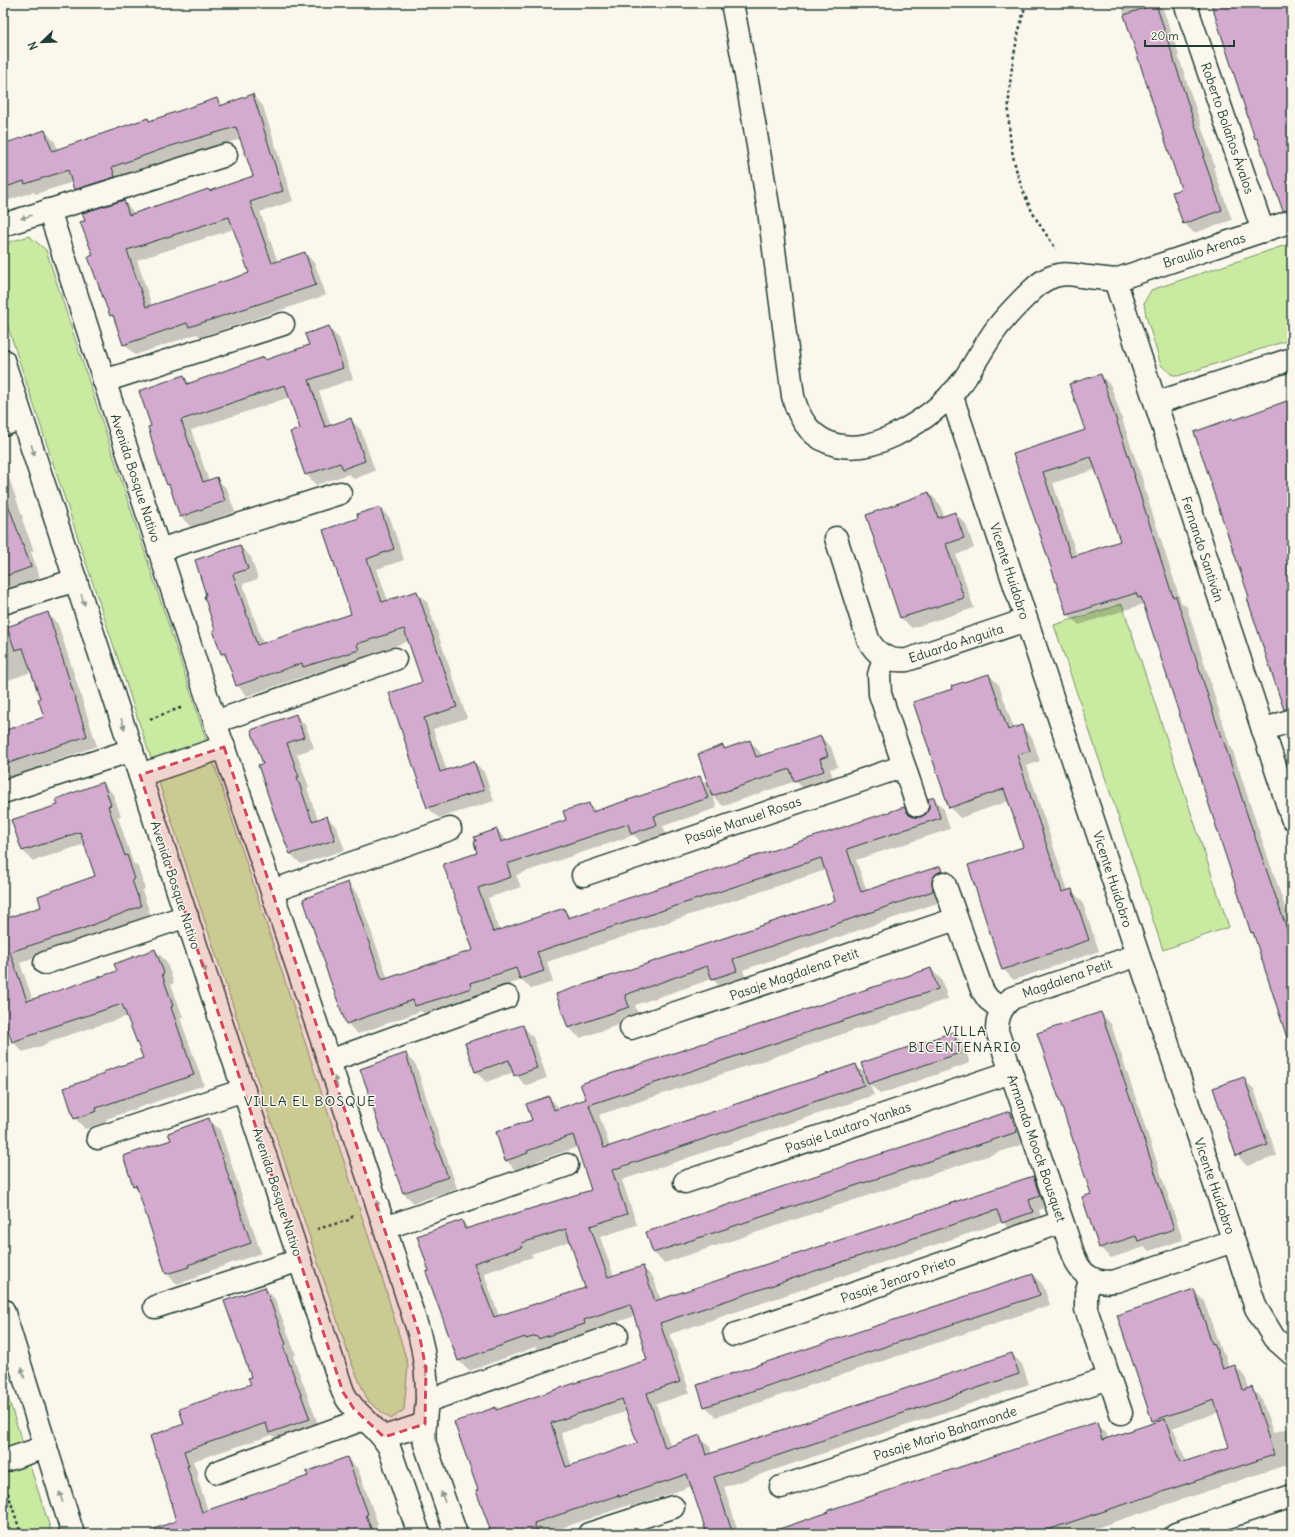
<svg xmlns="http://www.w3.org/2000/svg" width="1295" height="1537" viewBox="0 0 1295 1537" font-family="Delius,sans-serif">
	<style>
		.green { fill: #caeaa2; stroke: #74946b }
		.shadow { fill: #0003; fill-rule: evenodd }
		.building { fill: #d4aacf; stroke: #1f3d34; fill-rule: evenodd }
		.lines { fill: none; stroke-linecap: round; stroke-linejoin: round }
		.minor-casing { stroke: #1f3d34; stroke-width: 25 }
		.path { stroke: #1f3d34; stroke-width: 2.5; stroke-dasharray: 3 3; stroke-linecap: butt }
		.minor { stroke: #fbf7ec; stroke-width: 22 }
		.oneway { fill: #8d9a90 }
		.marked { fill: #d1495b; fill-opacity: 0.2; stroke: #d1495b; stroke-width: 3; stroke-dasharray: 8 5; stroke-linejoin: round }
		.labels { text-anchor: middle; stroke-width: 3; stroke-linejoin: round; paint-order: stroke }
		.street-label { font-size: 13px; fill: #1f3d34; stroke: #fbf7ec }
		.neighbourhood-label { font-size: 14px; letter-spacing: 1px; fill: #1f3d34; stroke: #fbf7ec }
	</style>
	<rect width="100%" height="100%" fill="#fbf7ec"/>
	<filter id="ink" filterUnits="userSpaceOnUse"><feTurbulence type="fractalNoise" baseFrequency=".025" numOctaves="2"/><feDisplacementMap in="SourceGraphic" scale="8" xChannelSelector="R" yChannelSelector="G"/><feConvolveMatrix kernelMatrix="1 2 1 2 8 2 1 2 1" color-interpolation-filters="sRGB"/></filter>
	<g filter="url(#ink)">
		<g class="green">
			<polygon points="29,236 46,250 385,1287 408,1365 404,1410 391,1419 368,1401 351,1362 3,312 3,244"/>
			<polygon points="1292,243 1292,339 1178,376 1171,374 1161,365 1146,316 1144,303 1151,290"/>
			<polygon points="1122,604 1229,927 1163,950 1054,625"/>
			<polygon points="3,1382 52,1534 3,1534"/>
		</g>
		<g class="shadow">
			<polygon points="1117,3 1161,3 1179,55 1178,55 1215,167 1213,167 1232,220 1194,233 1184,223 1182,189 1121,4 1118,4"/>
			<path d="M253,95L263,106L293,201L260,212L278,262L305,253L315,264L326,295L200,337L197,334L135,355L124,344L116,321L111,315L94,256L124,201L135,214L254,177L241,139L182,156L122,178L86,200L75,189L73,182L36,194L33,192L3,202V145L45,131L55,142L58,150L148,119L150,121L217,99L223,105ZM234,229L250,274L152,306L137,260Z"/>
			<polygon points="328,328 339,338 353,379 319,391 331,426 351,420 361,430 375,471 354,479 349,474 316,485 306,474 301,429 290,397 191,430 209,481 217,479 227,489 235,512 191,527 180,516 171,488 168,485 152,427 184,377 191,384 264,358 266,361 310,346"/>
			<path d="M1101,375L1111,386L1145,487H1144L1181,602L1187,607L1230,746L1232,748L1256,822L1292,927V1052L1256,937L1252,933L1144,604L1079,625L1068,615L1015,455L1086,431ZM1097,469L1122,542L1077,556L1053,483Z"/>
			<polygon points="3,461 23,518 22,519 34,551 31,552 40,577 3,591"/>
			<polygon points="929,493 940,504 944,517 955,513 966,524 974,548 956,555 974,608 912,628 901,618 867,516"/>
			<polygon points="380,508 390,518 404,560 377,569 388,601 416,592 427,602 467,718 433,729 447,771 474,762 484,772 494,801 439,818 428,808 390,693 423,682 409,641 367,655 369,660 314,677 311,674 247,696 237,685 228,660 222,654 215,631 216,630 240,546 251,557 258,579 243,584 263,644 352,614 359,519"/>
			<polygon points="48,614 58,624 97,746 3,780 3,732 46,718 31,672 3,682 3,635"/>
			<polygon points="989,675 999,685 1014,729 1021,726 1032,737 1040,761 1027,766 1068,891 1071,890 1082,901 1099,951 1014,980 1003,969 1024,847 1009,801 960,818 950,807 953,689"/>
			<polygon points="296,715 306,726 314,748 297,754 309,787 307,788 318,820 327,817 337,828 345,850 301,864 291,854 277,819 264,764"/>
			<polygon points="821,737 831,747 838,767 830,769 834,781 806,791 796,781 723,806 713,796 717,808 663,826 667,836 643,844 634,835 516,875 521,887 488,898 499,931 564,910 572,918 904,808 915,818 921,818 927,814 933,798 944,809 950,829 856,860 867,891 940,867 950,877 943,901 743,970 747,981 723,989 712,979 635,1005 639,1018 580,1038 569,1028 558,994 836,902 826,870 547,962 553,982 531,989 522,980 480,994 481,998 427,1016 421,1011 358,1034 347,1023 348,884 358,894 388,979 474,950 478,853 497,830 507,841 567,821 589,804 597,812 700,778 710,787 723,746 726,749 750,741 760,752 762,756"/>
			<polygon points="103,783 113,794 121,816 118,817 133,863 138,867 145,889 142,890 151,917 96,938 20,963 33,1000 118,972 155,950 166,961 174,983 171,984 183,1017 180,1018 204,1085 106,1119 107,1122 85,1129 75,1118 105,1075 144,1059 128,1016 47,1042 48,1044 23,1052 13,1042 3,1013 3,920 43,907 96,877 85,844 33,861 23,851 59,805"/>
			<path d="M931,969L941,979L948,999L599,1115L610,1147L856,1065L866,1075L953,1033L963,1043L970,1063L880,1094L870,1084L874,1095L622,1180L637,1225L600,1237L614,1276L642,1267L653,1277L661,1300L1033,1177L1043,1187L1050,1206L1039,1210L1043,1223L1013,1233L1003,1222L670,1334L690,1393L656,1404L671,1447L699,1436L710,1447L712,1454L1012,1354L1022,1364L1029,1384L724,1487L739,1534H692L706,1529L692,1486L631,1507L629,1505L544,1534H493L480,1491L495,1408L497,1411L648,1361L635,1316L594,1330L595,1334L549,1349L546,1346L538,1349L535,1347L469,1371L459,1361L431,1271L462,1221L469,1229L593,1190L578,1147L537,1161L538,1164L516,1171L506,1160L549,1097L560,1109ZM571,1241L587,1289L499,1316L484,1273L533,1257L531,1254ZM628,1411L638,1443L572,1466L561,1433Z"/>
			<polygon points="1101,1013 1111,1024 1183,1240 1149,1251 1145,1247 1111,1258 1100,1248 1093,1194"/>
			<polygon points="523,1026 533,1037 547,1078 525,1086 514,1072 486,1082 475,1071"/>
			<polygon points="405,1054 416,1065 434,1121 457,1188 414,1203 403,1193"/>
			<polygon points="1244,1079 1254,1089 1277,1156 1247,1166 1237,1155"/>
			<polygon points="1010,1112 1020,1123 1027,1143 664,1263 654,1253"/>
			<polygon points="209,1119 220,1130 261,1253 198,1275 199,1277 177,1284 167,1274 139,1190 134,1186 124,1156 172,1140"/>
			<polygon points="1033,1275 1043,1285 1050,1305 716,1417 705,1406"/>
			<polygon points="265,1288 275,1299 296,1355 293,1356 320,1429 281,1443 272,1435 193,1461 199,1476 197,1477 208,1511 309,1477 347,1458 358,1469 378,1524 376,1525 379,1534 182,1534 151,1436 185,1425 252,1385"/>
			<path d="M1193,1290L1204,1301L1221,1351L1225,1354L1229,1368L1235,1366L1245,1376L1249,1389H1252L1262,1399L1273,1433L1292,1427V1463L1078,1534H764L899,1488L1096,1424L1107,1434L1108,1439L1156,1423L1153,1421ZM1219,1412L1230,1447L1186,1462L1175,1431L1172,1428Z"/>
		</g>
		<g class="building">
			<polygon points="1211,3 1292,3 1292,209 1283,211 1257,138 1255,139"/>
			<polygon points="1156,4 1205,156 1203,157 1222,210 1183,224 1172,192 1181,189 1124,15"/>
			<path d="M253,94L283,191L250,202L272,263L305,252L316,285L189,327L187,323L123,345L113,315L110,316L88,257L93,255L80,222L85,221L82,213L124,200L129,215L173,200L174,201L208,189L209,191L253,176L236,127L171,146L112,167L115,177L74,190L68,170L25,184L24,181L3,188V144L45,130L52,151L148,118L149,121L217,98L220,106ZM229,217L249,273L146,307L127,250Z"/>
			<polygon points="329,326 343,368 309,380 325,427 351,418 365,461 343,469 340,463 305,475 290,432 300,429 285,385 181,420 203,482 217,477 225,501 180,517 169,484 167,485 158,461 148,427 151,426 139,391 184,375 187,384 264,357 265,360 309,345 305,334"/>
			<path d="M1101,374L1135,476H1134L1173,597L1176,596L1221,737L1222,736L1246,811L1292,944V1037L1287,1038L1253,932L1251,933L1141,597L1138,598L1136,593L1067,615L1013,454L1085,430L1069,384ZM1091,457L1120,541L1071,557L1043,472Z"/>
			<polygon points="1292,399 1292,708 1284,710 1247,598 1249,597 1211,485 1212,485 1194,432 1233,418 1234,420"/>
			<polygon points="929,492 938,518 955,512 964,538 946,544 964,598 900,618 866,515"/>
			<polygon points="3,499 6,499 31,567 3,577"/>
			<polygon points="380,507 394,549 367,559 382,602 417,591 457,707 424,718 440,772 474,761 484,790 427,808 389,693 422,682 404,629 357,644 359,650 303,667 302,663 236,686 225,653 221,654 213,630 215,630 204,596 206,595 195,560 240,545 248,569 233,574 257,645 351,614 323,530 358,518 357,514"/>
			<polygon points="48,612 87,736 3,765 3,731 44,717 38,699 40,698 23,648 15,650 7,627"/>
			<polygon points="989,674 1008,730 1022,725 1030,751 1017,755 1062,892 1072,889 1089,940 1002,970 968,865 1023,847 1014,818 1004,789 949,808 913,702 952,689 951,686"/>
			<polygon points="296,714 304,737 287,743 299,777 297,777 312,821 327,816 335,840 290,854 276,819 258,765 263,764 251,730"/>
			<polygon points="821,736 828,756 820,759 824,771 794,781 790,769 712,796 698,754 723,745 724,749 750,740 756,757"/>
			<polygon points="700,776 708,798 654,816 657,825 631,834 628,824 507,864 511,877 478,888 493,932 564,908 568,918 904,807 909,815 914,817 921,817 926,814 929,808 928,799 934,797 940,818 847,849 861,892 940,866 942,871 935,875 932,880 933,891 733,959 737,971 712,979 707,966 625,995 629,1007 568,1028 556,994 835,901 821,858 537,952 544,971 520,979 516,968 470,983 471,988 448,996 415,1006 413,1000 346,1024 325,966 326,966 303,899 348,882 382,980 473,950 443,864 477,853 474,842 476,841 474,837 497,829 501,842 566,820 563,811 589,803 592,812"/>
			<polygon points="103,782 111,805 108,806 125,856 127,855 135,879 132,880 141,906 85,928 10,952 27,1001 117,971 114,964 155,949 164,973 162,974 173,1006 171,1007 194,1075 96,1108 97,1111 74,1119 64,1088 104,1074 103,1072 143,1058 122,1004 37,1032 38,1033 12,1042 3,1016 3,919 41,907 38,896 95,876 80,832 22,851 11,820 58,805 56,799"/>
			<path d="M931,968L938,989L589,1105L604,1148L856,1064L864,1085L612,1170L627,1214L590,1226L608,1277L643,1266L655,1301L1033,1176L1040,1196L1029,1200L1033,1212L1002,1223L997,1210L660,1323L680,1382L647,1393L665,1448L700,1435L706,1455L1012,1353L1019,1374L714,1477L733,1534H707L687,1474L619,1497V1495L534,1523L538,1534H492L476,1491L478,1490L454,1422L496,1407V1410L572,1384L647,1360L643,1347H644L630,1304L584,1320L585,1324L538,1339L536,1336L526,1339L525,1337L458,1361L426,1272L429,1271L417,1236L462,1220L465,1229L591,1190L573,1135L527,1151L528,1153L505,1161L496,1132L532,1120L526,1104L549,1096L554,1110L586,1099L580,1084ZM566,1229L585,1288L494,1317L474,1263L523,1247L522,1243ZM622,1399L637,1443L566,1467L551,1423Z"/>
			<polygon points="1101,1012 1174,1229 1138,1241 1136,1236 1099,1248 1082,1197 1091,1194 1037,1033"/>
			<polygon points="523,1025 537,1068 514,1076 509,1060 475,1072 465,1043"/>
			<polygon points="953,1032 960,1053 868,1084 861,1063"/>
			<polygon points="406,1053 423,1110 448,1177 403,1193 382,1136 371,1102 372,1102 360,1069"/>
			<polygon points="1244,1077 1268,1145 1236,1156 1213,1088"/>
			<polygon points="1010,1111 1017,1132 653,1253 646,1232"/>
			<polygon points="209,1118 251,1243 188,1265 189,1267 166,1274 136,1185 133,1186 123,1156 171,1140 168,1133"/>
			<polygon points="1033,1274 1040,1295 704,1407 697,1385"/>
			<polygon points="265,1287 286,1344 283,1346 310,1419 269,1433 266,1423 184,1451 189,1466 187,1466 202,1512 308,1476 306,1472 347,1457 368,1514 366,1515 373,1534 151,1534 151,1530 176,1521 171,1504 172,1504 150,1436 184,1424 179,1409 251,1384 248,1378 251,1377 224,1301"/>
			<polygon points="1194,1289 1212,1344 1214,1343 1223,1369 1235,1365 1243,1390 1252,1387 1274,1455 1035,1534 777,1534 776,1530 829,1512 829,1510 1097,1422 1102,1440 1165,1419 1180,1463 1229,1447 1214,1400 1152,1421 1117,1315"/>
		</g>
		<g class="lines">
			<defs>
				<g id="minor">
					<path d="M732,3L747,81L769,211L793,396C799,420 811,438 836,445C857,450 876,444 895,435C921,422 945,404 963,381C974,365 983,348 994,332C1003,319 1015,307 1026,296C1033,290 1038,283 1047,279C1063,271 1073,275 1088,277C1097,278 1106,279 1115,280L1292,221"/>
					<polyline points="1185,3 1263,231"/>
					<path d="M49,210L215,722L374,1195L419,1333C425,1355 427,1377 427,1400C426,1415 423,1429 425,1444L456,1534"/>
					<polyline points="3,225 226,155"/>
					<polyline points="1115,280 1292,818"/>
					<path d="M3,360L343,1392C354,1415 377,1425 389,1447L419,1534"/>
					<polyline points="104,381 283,324"/>
					<polyline points="951,394 1256,1308 1274,1338 1292,1354"/>
					<polyline points="1156,403 1292,359"/>
					<polyline points="3,425 22,418"/>
					<path d="M836,538L868,639C876,655 889,662 907,660L1026,620"/>
					<polyline points="159,550 340,493"/>
					<polyline points="3,603 76,580"/>
					<polyline points="884,657 879,675 880,694 917,805"/>
					<polyline points="215,722 395,659"/>
					<polyline points="1263,730 1292,720"/>
					<polyline points="140,775 224,747"/>
					<polyline points="3,792 132,750"/>
					<polyline points="583,875 904,766"/>
					<polyline points="944,883 982,990 988,999 1001,1009"/>
					<polyline points="272,891 450,829"/>
					<path d="M1138,955L1012,998C1001,1007 997,1017 997,1031L1075,1259C1082,1277 1097,1284 1116,1281L1233,1241"/>
					<polyline points="45,963 187,916"/>
					<polyline points="631,1028 956,919"/>
					<polyline points="329,1061 507,997"/>
					<polyline points="98,1138 244,1090"/>
					<polyline points="685,1182 1011,1072"/>
					<polyline points="385,1228 567,1165"/>
					<polyline points="1091,1278 1086,1294 1086,1309 1121,1413"/>
					<polyline points="155,1307 300,1260"/>
					<polyline points="3,1310 73,1534"/>
					<polyline points="734,1335 1062,1222"/>
					<polyline points="427,1401 617,1335"/>
					<polyline points="384,1437 425,1424"/>
					<polyline points="3,1461 46,1447"/>
					<polyline points="217,1472 364,1419"/>
					<polyline points="781,1487 1109,1378"/>
					<polyline points="589,1534 673,1507"/>
					<polyline points="1176,1534 1292,1496"/>
				</g>
			</defs>
			<use href="#minor" class="minor-casing"/>
			<g class="path">
				<path d="M1026,3C1007,73 998,137 1029,205C1036,221 1047,235 1056,249"/>
				<polyline points="150,719 183,707"/>
				<polyline points="317,1229 349,1220 353,1216"/>
				<polyline points="6,1487 21,1534"/>
			</g>
			<use href="#minor" class="minor"/>
		</g>
		<defs><path id="oneway-solid" d="M-6-.8H1V-3.2L6.5 0L1 3.2V.8H-6Z"/></defs>
		<g class="oneway">
			<use href="#oneway-solid" transform="translate(26 217) rotate(162)"/>
			<use href="#oneway-solid" transform="translate(33 450) rotate(72)"/>
			<use href="#oneway-solid" transform="translate(83 600) rotate(72)"/>
			<use href="#oneway-solid" transform="translate(123 724) rotate(72)"/>
			<use href="#oneway-solid" transform="translate(204 967) rotate(72)"/>
			<use href="#oneway-solid" transform="translate(336 1082) rotate(-109)"/>
			<use href="#oneway-solid" transform="translate(378 1206) rotate(-108)"/>
			<use href="#oneway-solid" transform="translate(426 1370) rotate(-93)"/>
			<use href="#oneway-solid" transform="translate(23 1373) rotate(-107)"/>
			<use href="#oneway-solid" transform="translate(61 1497) rotate(-107)"/>
			<use href="#oneway-solid" transform="translate(443 1497) rotate(-109)"/>
		</g>
	</g>
	<path class="marked" d="M224,747L419,1333L426,1369L425,1424L384,1437L354,1409L343,1392L140,775Z"/>
	<g class="labels">
		<g class="street-label">
			<text transform="translate(1228 128) rotate(71)" y="5">Roberto Bolaños Ávalos</text>
			<text transform="translate(1204 250) rotate(-18)" y="5">Braulio Arenas</text>
			<text transform="translate(136 478) rotate(72)" y="5">Avenida Bosque Nativo</text>
			<text transform="translate(1203 549) rotate(72)" y="5">Fernando Santiván</text>
			<text transform="translate(1010 571) rotate(72)" y="5">Vicente Huidobro</text>
			<text transform="translate(956 643) rotate(-18)" y="5">Eduardo Anguita</text>
			<text transform="translate(743 820) rotate(-19)" y="5">Pasaje Manuel Rosas</text>
			<text transform="translate(1113 879) rotate(72)" y="5">Vicente Huidobro</text>
			<text transform="translate(176 885) rotate(72)" y="5">Avenida Bosque Nativo</text>
			<text transform="translate(794 974) rotate(-19)" y="5">Pasaje Magdalena Petit</text>
			<text transform="translate(1067 978) rotate(-19)" y="5">Magdalena Petit</text>
			<text transform="translate(848 1127) rotate(-19)" y="5">Pasaje Lautaro Yankas</text>
			<text transform="translate(1037 1148) rotate(71)" y="5">Armando Moock Bousquet</text>
			<text transform="translate(1215 1186) rotate(71)" y="5">Vicente Huidobro</text>
			<text transform="translate(278 1192) rotate(72)" y="5">Avenida Bosque Nativo</text>
			<text transform="translate(898 1279) rotate(-19)" y="5">Pasaje Jenaro Prieto</text>
			<text transform="translate(945 1433) rotate(-18)" y="5">Pasaje Mario Bahamonde</text>
		</g>
		<g class="neighbourhood-label">
			<text x="965" y="1036">VILLA<tspan x="965" dy="16">BICENTENARIO</tspan></text>
			<text x="310" y="1106">VILLA EL BOSQUE</text>
		</g>
	</g>
	<rect width="1295" height="1537" fill="none" stroke="#fbf7ec" stroke-width="16"/>
	<rect x="8" y="8" width="1279" height="1521" fill="none" stroke="#1f3d34" stroke-width="1.5" filter="url(#ink)"/>
	<g transform="translate(42 42) rotate(247)" stroke="#fbf7ec" stroke-width="3" paint-order="stroke">
	<path d="M0-3L7 15L0 10L-7 15Z" fill="#1f3d34"/>
	<text y="-6" font-size="11" font-weight="bold" text-anchor="middle" fill="#1f3d34">N</text>
	</g>
	<path d="M1145 40v6h89v-6" fill="none" stroke="#1f3d34" stroke-width="2"/>
	<text x="1151" y="40" font-size="12" fill="#1f3d34" stroke="#fbf7ec" stroke-width="3" paint-order="stroke">20 m</text>
</svg>
